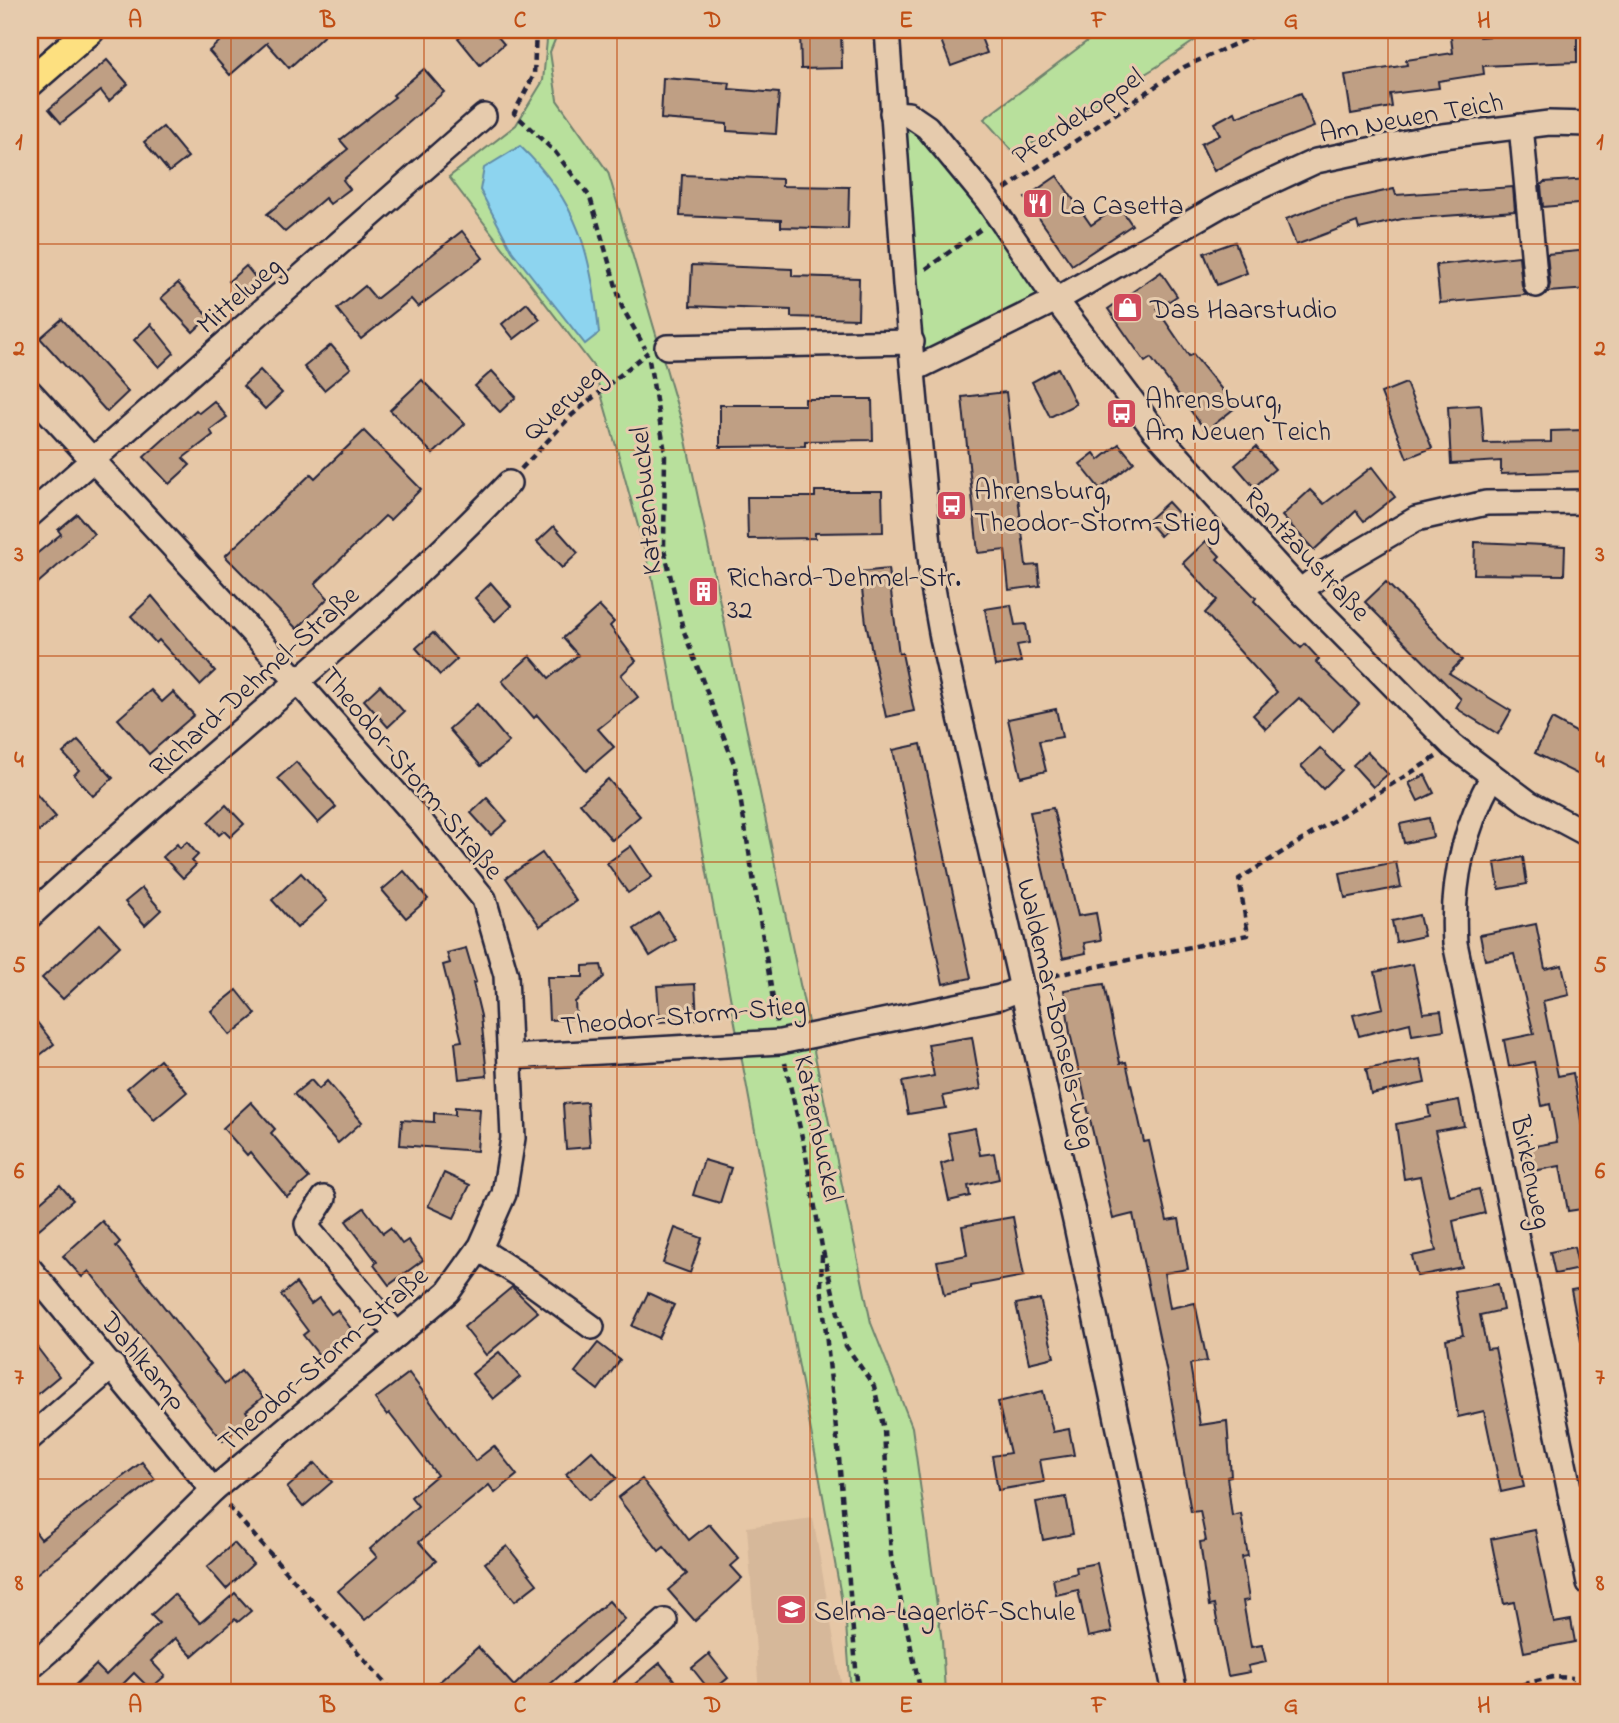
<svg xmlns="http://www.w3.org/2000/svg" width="1619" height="1723" viewBox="0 0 1619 1723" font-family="'Indie Flower',sans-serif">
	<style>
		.built { fill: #d6b89a }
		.green { fill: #b8e09c; stroke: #6d816c; stroke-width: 2 }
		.water { fill: #8dd4ef; stroke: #628da7; stroke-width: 2 }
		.building { fill: #bf9f84; stroke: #22223b; stroke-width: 2 }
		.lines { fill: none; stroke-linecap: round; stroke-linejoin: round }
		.minor-casing { stroke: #22223b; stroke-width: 28 }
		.major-casing { stroke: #22223b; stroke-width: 33 }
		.path { stroke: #22223b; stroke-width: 4.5; stroke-dasharray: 7 5; stroke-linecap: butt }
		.minor { stroke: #e6cbad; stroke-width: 23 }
		.major { stroke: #fde080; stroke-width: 28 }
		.grid { fill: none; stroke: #c04e15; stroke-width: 2; stroke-opacity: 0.55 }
		.labels { text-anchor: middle; stroke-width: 6; stroke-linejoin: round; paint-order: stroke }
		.street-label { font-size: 28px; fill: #22223b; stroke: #e6cbad }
		.poi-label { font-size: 28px; fill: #22223b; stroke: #e6cbad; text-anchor: start }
		.neatline { fill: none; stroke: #c04e15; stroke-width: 2.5 }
		.grid-label { font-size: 23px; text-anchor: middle; font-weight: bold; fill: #c04e15 }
	</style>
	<rect width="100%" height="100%" fill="#e6c7a6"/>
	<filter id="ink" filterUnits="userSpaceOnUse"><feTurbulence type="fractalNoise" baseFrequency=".0143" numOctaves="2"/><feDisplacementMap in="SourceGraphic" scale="14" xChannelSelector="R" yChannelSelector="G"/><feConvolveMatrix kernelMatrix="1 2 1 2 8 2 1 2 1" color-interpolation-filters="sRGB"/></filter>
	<g filter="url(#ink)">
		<polygon class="built" points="813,1518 843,1693 759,1693 747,1527"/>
		<g class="green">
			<polygon points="548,30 559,30 550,52 557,100 608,172 683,426 871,1323 912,1427 942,1641 945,1693 851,1693 846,1624 823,1496 652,577 618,453 593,366 449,177 516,125 543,81"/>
			<polygon points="1102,30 1210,30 1158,66 1015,154 984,119"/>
			<polygon points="897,121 916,123 1045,294 922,355"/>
		</g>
		<path class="water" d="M520,146C578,201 592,255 599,333L585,344L512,251L480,190L484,168Z"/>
		<g class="building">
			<polygon points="232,30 330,30 289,68 267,43 230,75 209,51"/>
			<polygon points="469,30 492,30 504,44 480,65 458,38"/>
			<polygon points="800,30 841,30 842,68 801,69"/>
			<polygon points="937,30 978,30 987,53 951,66"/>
			<polygon points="1450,30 1479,30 1480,37 1577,30 1577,62 1483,66 1484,74 1438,81 1439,88 1390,94 1392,107 1351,114 1345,75 1407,65 1406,60 1453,53"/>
			<polygon points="107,60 128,84 109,101 101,91 61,123 49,109"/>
			<polygon points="424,69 444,92 343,180 350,189 330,204 325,198 285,232 267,214 348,149 340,140 395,97 393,95"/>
			<polygon points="663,78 730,83 729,89 779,93 776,134 727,131 727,124 661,119"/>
			<polygon points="1301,93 1314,127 1253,150 1214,171 1201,144 1220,135 1214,123 1235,112 1237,117"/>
			<polygon points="163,127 188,157 169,172 144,142"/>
			<polygon points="682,175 782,179 782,186 849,187 848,229 781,227 781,220 680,216"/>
			<polygon points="1057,176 1091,225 1119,206 1132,225 1072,265 1025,198"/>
			<polygon points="1589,179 1589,203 1543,207 1541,185 1544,182"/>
			<polygon points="1513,187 1515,211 1402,219 1359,229 1357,222 1296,245 1286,219 1322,205 1394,189 1396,195"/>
			<polygon points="462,231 483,258 418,307 411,299 361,339 337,309 365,286 376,299"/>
			<polygon points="1235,242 1247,273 1217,285 1204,253"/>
			<polygon points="1589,250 1589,289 1548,292 1550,284 1547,254"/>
			<polygon points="1519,256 1522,286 1526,295 1440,303 1436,265"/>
			<polygon points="692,265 792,269 792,276 859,278 858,319 791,317 791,310 690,306"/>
			<polygon points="246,266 258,281 242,296 229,281"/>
			<polygon points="1161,272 1177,296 1157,309 1189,356 1193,354 1236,407 1206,431 1151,358 1145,362 1108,309"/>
			<polygon points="178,283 209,317 193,332 161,298"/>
			<polygon points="527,303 540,319 514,339 502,324"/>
			<polygon points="62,319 128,392 107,412 40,338"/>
			<polygon points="151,324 174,353 159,367 134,340"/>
			<polygon points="331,345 351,368 324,390 304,367"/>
			<polygon points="1058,368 1076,404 1050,417 1032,382"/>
			<polygon points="260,370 282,393 265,409 243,386"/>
			<polygon points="492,371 516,397 500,412 475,386"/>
			<polygon points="422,380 465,424 433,454 390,410"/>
			<polygon points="1406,383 1432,448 1407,458 1381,393"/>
			<polygon points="1006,392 1026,566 1038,565 1040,586 1009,590 1005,550 978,553 962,397"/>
			<polygon points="805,399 872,399 873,440 805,441 805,446 720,447 720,405 805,405"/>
			<polygon points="214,401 227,417 210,430 213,435 183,458 190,465 169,484 144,457 196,410 199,413"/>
			<polygon points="1481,405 1484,443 1551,442 1551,431 1584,430 1585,471 1501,474 1501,461 1451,464 1448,407"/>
			<polygon points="364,431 421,489 390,520 385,516 315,584 328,598 297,629 225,556 311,474 315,478"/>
			<polygon points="1119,444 1134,462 1100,489 1080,464 1094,453 1099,460"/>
			<polygon points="1256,447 1275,469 1254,487 1235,465"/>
			<polygon points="1372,467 1395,497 1364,521 1356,511 1314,550 1282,516 1310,490 1324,504"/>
			<polygon points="815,491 882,491 883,532 815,533 815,538 748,539 747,497 815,497"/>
			<polygon points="1168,502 1181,516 1160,536 1147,521"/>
			<polygon points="77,514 94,534 30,590 30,549 35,555 61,534 58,530"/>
			<polygon points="554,526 578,553 562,568 537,542"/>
			<polygon points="1206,541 1220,556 1217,559 1256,598 1254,601 1301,648 1305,644 1319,659 1316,662 1359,704 1333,731 1299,698 1266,729 1253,715 1277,692 1205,613 1217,600 1183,563"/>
			<polygon points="1475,542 1565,546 1564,575 1474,574"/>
			<polygon points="888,569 899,654 902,653 914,711 886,717 866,623 860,572"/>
			<polygon points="1386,582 1462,660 1449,673 1511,711 1498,734 1456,708 1461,699 1365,602"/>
			<polygon points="491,583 511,606 495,621 475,598"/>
			<polygon points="152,596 215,671 200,685 159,640 156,643 131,616"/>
			<polygon points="1011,605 1015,625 1026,624 1029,643 1017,645 1021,662 995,666 985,609"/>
			<polygon points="599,606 614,622 610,626 636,661 621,675 638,697 598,729 614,747 586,771 537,715 534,718 502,681 530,656 549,678 578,655 563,638"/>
			<polygon points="433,633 457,659 440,675 416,648"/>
			<polygon points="380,685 404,712 388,727 364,700"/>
			<polygon points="151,690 162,702 173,692 194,715 149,754 118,719"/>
			<polygon points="477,704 509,742 481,766 449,729"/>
			<polygon points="1056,709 1062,737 1039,741 1046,771 1021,777 1008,719"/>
			<polygon points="1552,719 1589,739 1589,780 1535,753"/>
			<polygon points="78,740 113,778 93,796 74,775 79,770 63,753"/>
			<polygon points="921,744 971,978 943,984 893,750"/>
			<polygon points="1320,748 1342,770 1323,789 1301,766"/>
			<polygon points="1367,752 1388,774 1373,787 1353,765"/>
			<polygon points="296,762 336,807 318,823 278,778"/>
			<polygon points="1425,775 1434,793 1418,801 1409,783"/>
			<polygon points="608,779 640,816 612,840 580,803"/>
			<polygon points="30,787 56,817 39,831 30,821"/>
			<polygon points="487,798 507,821 491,835 471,813"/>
			<polygon points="226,805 244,824 230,837 224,831 219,835 208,822"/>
			<polygon points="1053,808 1078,916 1096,913 1101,940 1084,943 1086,953 1063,958 1030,812"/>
			<polygon points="1429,818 1433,837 1404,843 1400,824"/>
			<polygon points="187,842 198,855 192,861 196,865 183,878 163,857 177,844 180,848"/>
			<polygon points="631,846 652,877 628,893 607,863"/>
			<polygon points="542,853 576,901 540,926 506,878"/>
			<polygon points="1523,857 1527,884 1499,889 1495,863"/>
			<polygon points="1396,862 1401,887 1345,898 1340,873"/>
			<polygon points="404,871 428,899 406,918 382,890"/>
			<polygon points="301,873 327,901 297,928 272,900"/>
			<polygon points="142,888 161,910 145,925 125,902"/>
			<polygon points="659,913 676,940 650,956 634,929"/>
			<polygon points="1419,915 1424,936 1396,942 1392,921"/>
			<polygon points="100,924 120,946 63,999 42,978"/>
			<polygon points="1536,924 1545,969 1562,965 1569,995 1543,1001 1558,1076 1573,1073 1582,1126 1589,1124 1589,1208 1568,1211 1560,1166 1528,1172 1524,1148 1557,1142 1550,1104 1542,1106 1534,1062 1509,1067 1504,1040 1534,1034 1514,954 1485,960 1480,935"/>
			<polygon points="466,948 476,982 473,983 481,1016 487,1076 459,1079 455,1042 462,1041 443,965 450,963 447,953"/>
			<polygon points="1413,964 1423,1013 1441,1011 1444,1030 1412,1035 1410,1023 1359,1036 1353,1015 1383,1008 1375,972"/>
			<polygon points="601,965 604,977 575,1002 576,1019 549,1020 547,977 583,977 583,966"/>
			<polygon points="695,984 697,1019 660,1022 657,986"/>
			<polygon points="1104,984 1120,1063 1126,1062 1144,1142 1149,1141 1167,1221 1179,1219 1188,1269 1164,1273 1170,1308 1195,1303 1207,1361 1190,1364 1200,1425 1227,1421 1231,1476 1227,1477 1232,1516 1241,1514 1248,1556 1242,1557 1249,1600 1243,1601 1251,1647 1262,1645 1266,1662 1248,1666 1250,1672 1228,1676 1214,1605 1209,1606 1200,1542 1206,1541 1200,1511 1191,1512 1166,1369 1133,1214 1113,1219 1070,1033 1064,990"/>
			<polygon points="237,990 256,1014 230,1035 211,1011"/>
			<polygon points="30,1013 54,1044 30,1063"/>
			<polygon points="972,1037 981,1089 943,1096 946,1108 908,1114 902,1082 934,1076 928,1044"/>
			<polygon points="1420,1059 1425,1083 1371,1094 1366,1069"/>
			<polygon points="160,1060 187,1092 154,1120 127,1088"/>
			<polygon points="311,1080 319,1089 327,1081 362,1122 338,1143 294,1094"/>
			<polygon points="1459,1100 1464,1126 1435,1131 1450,1196 1479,1189 1485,1213 1453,1221 1462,1267 1417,1276 1412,1256 1436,1251 1420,1176 1404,1179 1396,1124 1430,1117 1428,1106"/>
			<polygon points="251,1102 275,1129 271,1133 309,1178 287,1197 250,1152 247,1155 223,1128"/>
			<polygon points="587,1102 590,1147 566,1149 563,1104"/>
			<polygon points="455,1107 480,1109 477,1151 400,1145 402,1120 434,1122 434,1113 455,1115"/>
			<polygon points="975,1128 980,1155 994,1153 999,1179 968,1186 970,1196 949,1201 941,1164 953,1160 948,1133"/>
			<polygon points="704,1160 731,1168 720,1203 693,1195"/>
			<polygon points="444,1173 470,1185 454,1218 428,1206"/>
			<polygon points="60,1185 73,1200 39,1229 30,1218 30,1211"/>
			<polygon points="364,1208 383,1233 390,1228 402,1244 408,1240 423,1260 389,1285 374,1265 377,1262 346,1221"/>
			<polygon points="1013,1217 1024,1276 971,1286 971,1289 944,1295 937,1261 967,1255 962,1226"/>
			<polygon points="102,1221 120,1242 116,1246 225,1384 241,1371 263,1397 246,1411 250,1417 223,1441 89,1271 82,1277 63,1256"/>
			<polygon points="675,1228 702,1238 690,1273 663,1263"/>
			<polygon points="1574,1247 1579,1269 1555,1274 1550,1252"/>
			<polygon points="296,1283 311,1304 319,1298 331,1314 337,1310 352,1330 319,1355 303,1335 308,1331 281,1295"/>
			<polygon points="1498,1284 1503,1310 1480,1315 1487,1349 1495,1348 1524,1487 1501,1492 1484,1411 1458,1417 1446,1339 1463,1335 1455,1292"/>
			<polygon points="512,1287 538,1312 486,1355 464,1327"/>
			<polygon points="1589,1287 1589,1340 1581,1341 1571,1290"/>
			<polygon points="648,1293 674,1305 658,1338 632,1326"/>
			<polygon points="1040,1299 1054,1357 1029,1363 1016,1304"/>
			<polygon points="30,1338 59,1376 30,1400"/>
			<polygon points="598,1343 620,1360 598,1390 575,1372"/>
			<polygon points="499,1352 520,1377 493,1399 472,1374"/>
			<polygon points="409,1373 475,1461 494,1446 517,1475 495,1493 489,1485 419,1542 436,1561 365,1620 338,1591 377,1557 370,1549 418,1506 411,1497 437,1475 389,1413 387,1415 375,1399"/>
			<polygon points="1043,1391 1053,1432 1069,1429 1074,1455 1040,1460 1044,1482 998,1490 992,1456 1010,1453 998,1402"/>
			<polygon points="592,1451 617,1478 589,1500 566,1474"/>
			<polygon points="142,1462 155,1479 30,1579 30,1525 41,1539"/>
			<polygon points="315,1463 332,1482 303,1507 287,1488"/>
			<polygon points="642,1479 689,1540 709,1524 739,1559 731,1566 742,1578 695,1621 668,1590 687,1574 664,1547 659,1551 618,1498"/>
			<polygon points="1066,1497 1073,1534 1043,1540 1036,1502"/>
			<polygon points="1535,1530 1554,1623 1571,1620 1575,1642 1524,1652 1514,1602 1504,1604 1491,1539"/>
			<polygon points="234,1543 253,1564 226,1589 207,1567"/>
			<polygon points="507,1546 537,1584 515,1601 485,1563"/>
			<polygon points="1097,1563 1112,1632 1088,1637 1078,1590 1056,1595 1053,1579 1077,1573 1076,1567"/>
			<polygon points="235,1593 251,1611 238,1622 235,1619 192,1656 175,1638 151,1661 165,1676 150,1689 134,1673 119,1688 124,1693 67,1693 96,1665 106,1675 159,1623 151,1615 174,1594 200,1623"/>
			<polygon points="609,1601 625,1619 540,1693 427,1693 478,1647 514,1686 554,1647"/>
			<polygon points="709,1654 728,1678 711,1692 692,1668"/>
			<polygon points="660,1663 674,1680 659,1693 624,1693"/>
		</g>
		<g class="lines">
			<defs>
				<g id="minor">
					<polyline points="887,30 905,285 933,588 942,638 1075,1221 1175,1693"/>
					<polyline points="892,113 908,114 927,127 988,201 1056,300 1154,430 1300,591 1453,746 1529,803 1589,835"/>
					<polyline points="1521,126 1536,285"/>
					<polyline points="667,347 912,342"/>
					<polyline points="915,369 1056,300 1223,204 1316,161 1427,138 1549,123 1589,124"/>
					<polyline points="30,392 298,682 423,824 484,899 506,975 513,1138 504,1194 481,1246 448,1292 213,1490 59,1642 30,1667"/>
					<polyline points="30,515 484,116"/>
					<polyline points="1300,591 1324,573 1416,519 1486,503 1589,502"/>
					<path d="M1492,777C1463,830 1451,883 1455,943L1589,1583"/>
					<path d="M30,916C187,770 360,639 509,483"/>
					<polyline points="511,1057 780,1042 1000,997 1023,988"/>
					<polyline points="324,1198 307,1224 309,1230 397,1335"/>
					<polyline points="479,1249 523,1277 592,1327"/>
					<polyline points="30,1269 213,1490"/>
					<polyline points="30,1438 113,1366"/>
					<polyline points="582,1693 665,1621"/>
					<polyline points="1586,1693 1589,1690"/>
				</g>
				<polyline id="major" points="30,82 90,30"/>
			</defs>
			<use href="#minor" class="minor-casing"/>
			<use href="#major" class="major-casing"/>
			<g class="path">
				<polyline points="536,30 534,75 514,113 555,152 590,197 622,307 645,348"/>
				<polyline points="1005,189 1184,67 1266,30"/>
				<polyline points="926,269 981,229"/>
				<polyline points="649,360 665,452 664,549 683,629 735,766 777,1024"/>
				<polyline points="521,469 572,415 648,352"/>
				<polyline points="1042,978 1248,935 1239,879 1436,757"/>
				<polyline points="785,1063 805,1150 822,1247 846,1346 874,1386 884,1430 891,1556 921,1693"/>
				<polyline points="822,1255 821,1285 839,1458 858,1693"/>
				<polyline points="228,1506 394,1693"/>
				<polyline points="1488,1693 1553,1677 1573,1678"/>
			</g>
			<use href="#minor" class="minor"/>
			<use href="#major" class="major"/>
		</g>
	</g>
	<path class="grid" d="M231,30V1693M424,30V1693M617,30V1693M810,30V1693M1002,30V1693M1195,30V1693M1388,30V1693M30,244H1589M30,450H1589M30,656H1589M30,862H1589M30,1067H1589M30,1273H1589M30,1479H1589"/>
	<defs>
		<symbol id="restaurant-square" viewBox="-11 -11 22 22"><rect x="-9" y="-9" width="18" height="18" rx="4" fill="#d1495b" stroke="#e6cbad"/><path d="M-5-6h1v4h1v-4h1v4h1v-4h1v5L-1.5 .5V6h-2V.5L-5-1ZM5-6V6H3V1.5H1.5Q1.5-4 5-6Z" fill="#fff"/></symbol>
		<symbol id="shop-square" viewBox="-11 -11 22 22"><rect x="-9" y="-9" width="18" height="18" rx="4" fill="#d1495b" stroke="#e6cbad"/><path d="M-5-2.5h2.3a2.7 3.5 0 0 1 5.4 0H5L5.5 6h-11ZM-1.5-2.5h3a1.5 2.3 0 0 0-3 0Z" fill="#fff"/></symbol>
		<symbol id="bus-square" viewBox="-11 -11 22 22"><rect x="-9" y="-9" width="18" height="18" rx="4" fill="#d1495b" stroke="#e6cbad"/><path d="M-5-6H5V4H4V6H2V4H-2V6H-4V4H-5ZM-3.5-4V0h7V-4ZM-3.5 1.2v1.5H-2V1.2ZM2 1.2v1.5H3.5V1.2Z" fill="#fff"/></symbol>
		<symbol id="building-square" viewBox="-11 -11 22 22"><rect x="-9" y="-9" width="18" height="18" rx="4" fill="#d1495b" stroke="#e6cbad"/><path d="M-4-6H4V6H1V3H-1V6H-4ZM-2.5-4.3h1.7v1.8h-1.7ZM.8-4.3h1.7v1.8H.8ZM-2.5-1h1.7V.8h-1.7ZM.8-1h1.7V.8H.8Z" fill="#fff"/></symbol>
		<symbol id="school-square" viewBox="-11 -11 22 22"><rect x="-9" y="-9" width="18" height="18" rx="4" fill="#d1495b" stroke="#e6cbad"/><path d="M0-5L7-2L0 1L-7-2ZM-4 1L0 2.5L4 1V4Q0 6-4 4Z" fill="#fff"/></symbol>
	</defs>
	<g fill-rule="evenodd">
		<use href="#restaurant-square" x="1020" y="186" width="35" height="35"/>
		<use href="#shop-square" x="1110" y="290" width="35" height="35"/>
		<use href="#bus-square" x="1104" y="396" width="35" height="35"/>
		<use href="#bus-square" x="934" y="488" width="35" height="35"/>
		<use href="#building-square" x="686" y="574" width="35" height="35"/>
		<use href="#school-square" x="774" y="1592" width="35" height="35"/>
	</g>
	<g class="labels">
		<g class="street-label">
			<text transform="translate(1077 115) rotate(-34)" y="10">Pferdekoppel</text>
			<text transform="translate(1411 116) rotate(-10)" y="10">Am Neuen Teich</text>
			<text transform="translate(238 294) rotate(-41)" y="10">Mittelweg</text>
			<text transform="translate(562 401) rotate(-43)" y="10">Querweg</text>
			<text transform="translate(644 501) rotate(-95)" y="10">Katzenbuckel</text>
			<text transform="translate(1308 553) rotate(47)" y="10">Rantzaustraße</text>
			<text transform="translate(253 680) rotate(-42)" y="10">Richard-Dehmel-Straße</text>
			<text transform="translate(413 772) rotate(50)" y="10">Theodor-Storm-Straße</text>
			<text transform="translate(1058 1013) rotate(77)" y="10">Waldemar-Bonsels-Weg</text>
			<text transform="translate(683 1014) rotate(-5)" y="10">Theodor-Storm-Stieg</text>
			<text transform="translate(820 1128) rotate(78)" y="10">Katzenbuckel</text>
			<text transform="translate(1533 1172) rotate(78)" y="10">Birkenweg</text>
			<text transform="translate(322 1358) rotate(-41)" y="10">Theodor-Storm-Straße</text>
			<text transform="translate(145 1360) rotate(50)" y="10">Dahlkamp</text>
		</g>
		<g class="poi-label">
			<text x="1060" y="214">La Casetta</text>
			<text x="1150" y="318">Das Haarstudio</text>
			<text x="1145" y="408">Ahrensburg,<tspan x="1145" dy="32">Am Neuen Teich</tspan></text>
			<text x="974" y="499">Ahrensburg,<tspan x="974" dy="32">Theodor-Storm-Stieg</tspan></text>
			<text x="727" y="586">Richard-Dehmel-Str.<tspan x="727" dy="32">32</tspan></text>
			<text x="814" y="1620">Selma-Lagerlöf-Schule</text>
		</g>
	</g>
	<rect width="1619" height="1723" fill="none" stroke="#e6cbad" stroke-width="77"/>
	<rect x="38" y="38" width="1542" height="1646" class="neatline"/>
	<g class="grid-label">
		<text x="135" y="27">A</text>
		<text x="328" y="27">B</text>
		<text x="520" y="27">C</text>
		<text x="713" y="27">D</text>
		<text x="906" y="27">E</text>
		<text x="1099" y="27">F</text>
		<text x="1291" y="27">G</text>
		<text x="1484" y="27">H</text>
		<text x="19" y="149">1</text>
		<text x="1600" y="149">1</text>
		<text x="19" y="355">2</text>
		<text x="1600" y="355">2</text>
		<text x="19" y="561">3</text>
		<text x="1600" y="561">3</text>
		<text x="19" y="767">4</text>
		<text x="1600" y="767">4</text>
		<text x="19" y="972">5</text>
		<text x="1600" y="972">5</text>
		<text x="19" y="1178">6</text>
		<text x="1600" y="1178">6</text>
		<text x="19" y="1384">7</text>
		<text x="1600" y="1384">7</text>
		<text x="19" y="1590">8</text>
		<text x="1600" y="1590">8</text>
		<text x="135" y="1712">A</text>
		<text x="328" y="1712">B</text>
		<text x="520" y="1712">C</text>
		<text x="713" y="1712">D</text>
		<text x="906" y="1712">E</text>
		<text x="1099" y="1712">F</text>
		<text x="1291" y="1712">G</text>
		<text x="1484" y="1712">H</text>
	</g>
</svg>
